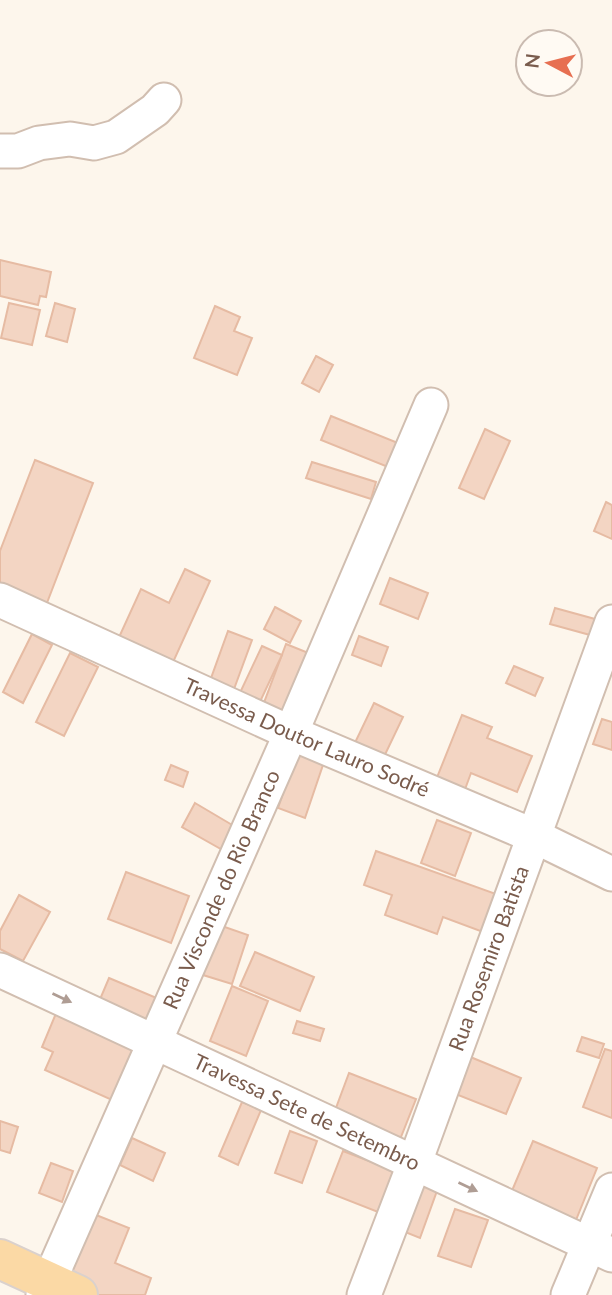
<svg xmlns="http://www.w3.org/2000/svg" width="612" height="1295" viewBox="0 0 612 1295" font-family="Lato,sans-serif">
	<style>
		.building { fill: #f3d5c3; stroke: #e6bba3; stroke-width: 2 }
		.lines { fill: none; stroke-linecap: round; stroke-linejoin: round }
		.minor-casing { stroke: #d1beb0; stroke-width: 37 }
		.major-casing { stroke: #dad1cd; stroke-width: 42 }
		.minor { stroke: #fff; stroke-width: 33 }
		.major { stroke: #fbd9a5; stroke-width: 38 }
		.oneway { fill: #af9d94 }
		.labels { text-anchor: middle; stroke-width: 7; stroke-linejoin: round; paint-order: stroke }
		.street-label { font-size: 21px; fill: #7a5c4d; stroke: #fffaf3 }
	</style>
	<rect width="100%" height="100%" fill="#fdf6ec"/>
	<g class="building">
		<polygon points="0,260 51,272 46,297 40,296 38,305 0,296"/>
		<polygon points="9,303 40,310 32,345 1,338"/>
		<polygon points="55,303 75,309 67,342 46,336"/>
		<polygon points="215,306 240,317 234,331 252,338 237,375 194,358"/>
		<polygon points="316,356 333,365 319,392 302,383"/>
		<polygon points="331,416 398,443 388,467 321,440"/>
		<polygon points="485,429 510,441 484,499 459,488"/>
		<polygon points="35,460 93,483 45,608 0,590 0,551"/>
		<polygon points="312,462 376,482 371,499 306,478"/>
		<polygon points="606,502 612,505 612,539 594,531"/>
		<polygon points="185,569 210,581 169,671 115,646 141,589 169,603"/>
		<polygon points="390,578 428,593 418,619 380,604"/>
		<polygon points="275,607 301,621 290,643 264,629"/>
		<polygon points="555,608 595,619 590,635 550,624"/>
		<polygon points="228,631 252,640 234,689 210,681"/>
		<polygon points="32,634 52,645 23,703 3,692"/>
		<polygon points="359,636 388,647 381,666 352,655"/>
		<polygon points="286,644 311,654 287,717 262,708"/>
		<polygon points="262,646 282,655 258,706 238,697"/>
		<polygon points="70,653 98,667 64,736 36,722"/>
		<polygon points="514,666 543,678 535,696 506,683"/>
		<polygon points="374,703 403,717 380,765 351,751"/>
		<polygon points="462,715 492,727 487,738 532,756 517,792 471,773 464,792 436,780"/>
		<polygon points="602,719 612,722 612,750 593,744"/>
		<polygon points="297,753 324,762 305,818 278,808"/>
		<polygon points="171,765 188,772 183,787 165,780"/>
		<polygon points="195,803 239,829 226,852 182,827"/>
		<polygon points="437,820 471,833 455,876 421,863"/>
		<polygon points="376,851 496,894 483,932 443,917 437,934 385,915 392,895 364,885"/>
		<polygon points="126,872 189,896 171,943 108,919"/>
		<polygon points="19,895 50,912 23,961 0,949 0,931"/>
		<polygon points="219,925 248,935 232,984 203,975"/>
		<polygon points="255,952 314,977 300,1011 240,986"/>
		<polygon points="109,978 159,999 147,1026 98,1004"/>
		<polygon points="232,986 268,1001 246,1056 210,1041"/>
		<polygon points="57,1011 136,1046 112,1100 45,1070 53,1052 42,1047"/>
		<polygon points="297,1021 324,1029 320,1041 293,1033"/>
		<polygon points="582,1037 604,1044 599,1058 577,1051"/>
		<polygon points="605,1049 612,1051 612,1118 583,1107"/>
		<polygon points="468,1056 521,1078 506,1114 453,1093"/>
		<polygon points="349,1073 416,1099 399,1142 333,1116"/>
		<polygon points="242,1102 261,1110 238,1165 219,1156"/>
		<polygon points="0,1121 18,1127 10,1153 0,1150"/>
		<polygon points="290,1131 317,1141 302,1183 275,1173"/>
		<polygon points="132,1138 165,1153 153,1181 120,1165"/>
		<polygon points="533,1141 597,1168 576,1220 511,1193"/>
		<polygon points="343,1151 395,1171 378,1212 327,1192"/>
		<polygon points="51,1163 73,1171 62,1202 39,1193"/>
		<polygon points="417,1180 438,1188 420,1238 400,1230"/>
		<polygon points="455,1209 488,1220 471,1267 438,1256"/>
		<polygon points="86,1211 129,1228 115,1263 151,1278 145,1295 95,1295 58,1280"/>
	</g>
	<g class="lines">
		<defs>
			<g id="minor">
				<polyline points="0,151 18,151 39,143 70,139 94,143 116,137 155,110 164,100"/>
				<path id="s1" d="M0,600L291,733L534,836L612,874"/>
				<path id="s2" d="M0,970L612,1255"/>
				<path id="s3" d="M43,1295L291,733L431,405"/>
				<path id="s4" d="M364,1295L415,1162L612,622"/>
				<polyline points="568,1295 612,1190"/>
			</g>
			<polyline id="major" points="0,1259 78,1295"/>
		</defs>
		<use href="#minor" class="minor-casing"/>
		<use href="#major" class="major-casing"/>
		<use href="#minor" class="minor"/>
		<use href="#major" class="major"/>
	</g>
	<defs><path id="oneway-solid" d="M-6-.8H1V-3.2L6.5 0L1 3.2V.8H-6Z" transform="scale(1.75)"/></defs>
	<g class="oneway">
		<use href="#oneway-solid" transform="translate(62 998) rotate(25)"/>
		<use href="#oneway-solid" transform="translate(468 1187) rotate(25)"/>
	</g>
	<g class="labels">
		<g class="street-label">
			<text dy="7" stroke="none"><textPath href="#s1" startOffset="336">Travessa Doutor Lauro Sodré</textPath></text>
			<text dy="7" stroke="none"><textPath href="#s3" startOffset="443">Rua Visconde do Rio Branco</textPath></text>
			<text dy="7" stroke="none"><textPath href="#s4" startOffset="359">Rua Rosemiro Batista</textPath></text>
			<text dy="7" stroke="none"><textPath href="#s2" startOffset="338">Travessa Sete de Setembro</textPath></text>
		</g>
	</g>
	<g transform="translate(549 63) rotate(277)"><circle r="33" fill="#fffaf3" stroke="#cabbb1" stroke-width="2"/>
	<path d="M0-5L12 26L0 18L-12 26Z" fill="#e76f51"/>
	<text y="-10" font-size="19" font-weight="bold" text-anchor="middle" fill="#7a5c4d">N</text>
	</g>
</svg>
